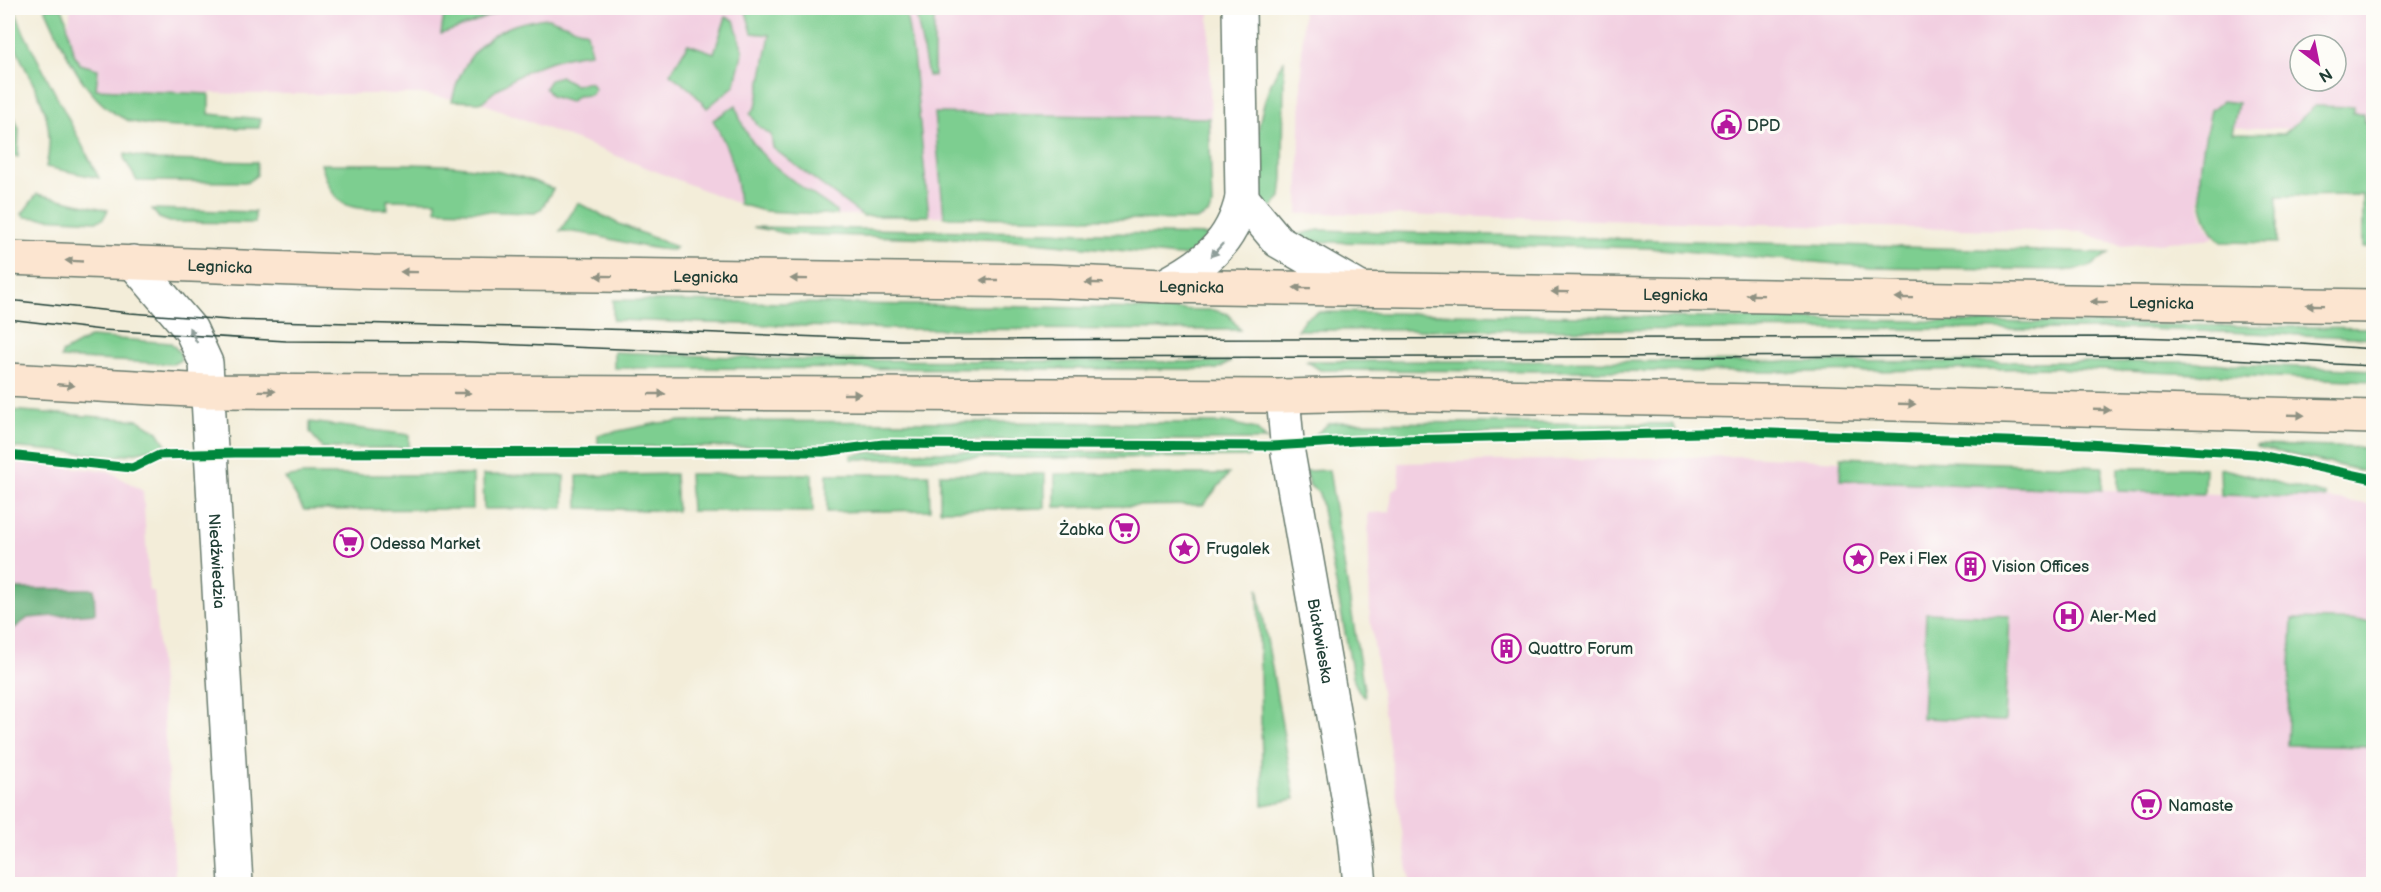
<svg xmlns="http://www.w3.org/2000/svg" width="2381" height="892" viewBox="0 0 2381 892" font-family="'Balsamiq Sans',sans-serif">
	<style>
		.built { fill: #f2cfe1; fill-rule: evenodd }
		.green { fill: #7dce90; stroke: #4e8662; stroke-width: 1.5 }
		.forest { fill: #66b17a; stroke: #427757; stroke-width: 1.5 }
		.lines { fill: none; stroke-linecap: round; stroke-linejoin: round }
		.minor-casing { stroke: #697b6e; stroke-width: 36 }
		.secondary-casing { stroke: #697b6e; stroke-width: 36 }
		.minor { stroke: #fff; stroke-width: 33 }
		.secondary { stroke: #fce5d0; stroke-width: 33 }
		.tram { stroke: #1f3d34; stroke-width: 1.5 }
		.cycleway-casing { stroke: #fdfcf7; stroke-width: 13 }
		.cycleway { stroke: #00873e; stroke-width: 9 }
		.oneway { fill: #8f9e9a }
		.oneway2 { fill: #8e9182 }
		.labels { text-anchor: middle; stroke-width: 6; stroke-linejoin: round; paint-order: stroke }
		.poi-label { font-size: 16px; fill: #1f3d34; stroke: #fdfcf7; text-anchor: start }
		.street-label { font-size: 16px; fill: #1f3d34; stroke: #fdfcf7 }
	</style>
	<rect width="100%" height="100%" fill="#fdfcf7"/>
	<filter id="ink" filterUnits="userSpaceOnUse"><feTurbulence type="fractalNoise" baseFrequency=".0167" numOctaves="2"/><feDisplacementMap in="SourceGraphic" scale="12" xChannelSelector="R" yChannelSelector="G"/><feConvolveMatrix kernelMatrix="1 2 1 2 8 2 1 2 1" color-interpolation-filters="sRGB"/></filter>
	<filter id="wash" filterUnits="userSpaceOnUse"><feTurbulence type="fractalNoise" baseFrequency=".008" numOctaves="4" result="noise"/><feDisplacementMap in="SourceGraphic" scale="24" xChannelSelector="R" yChannelSelector="G"/><feGaussianBlur stdDeviation="1.35" result="paint"/><feColorMatrix in="noise" values="0 0 0 0 0 0 0 0 0 0 0 0 0 0 0 0 0 1.4 0 .05"/><feComposite in="paint" operator="in"/></filter>
	<g filter="url(#wash)">
		<rect width="100%" height="100%" fill="#f3edd9"/>
		<g class="built">
			<polygon points="71,8 1209,8 1212,206 1202,219 837,215 764,211 739,204 482,103 419,94 244,94 89,89 64,48"/>
			<path d="M1303,8H2373V130L2206,127L2199,202L2203,219L2214,238L2122,246L2081,232L1322,213L1298,214ZM2300,45H2336V81H2300Z"/>
			<polygon points="1745,456 1841,461 1841,480 2326,498 2373,505 2373,884 1410,884 1370,618 1368,513 1390,512 1392,490 1399,486 1399,463"/>
			<polygon points="8,462 109,471 143,491 149,591 154,591 176,884 8,884"/>
		</g>
		<g class="green">
			<path d="M8,8H14L24,33L99,178L46,167C63,96 8,69 8,8Z"/>
			<path d="M45,8H62C72,29 66,45 80,64L98,69L96,89L209,94V114L261,119L259,128C229,127 151,130 127,120C84,102 63,47 45,8Z"/>
			<polygon points="445,8 506,8 471,24 441,34"/>
			<polygon points="745,8 905,8 913,54 929,216 863,216 773,148 771,135 758,126 750,113 756,107 770,35 752,33"/>
			<polygon points="915,8 934,8 934,76 928,76"/>
			<polygon points="726,17 734,20 743,51 734,86 707,108 691,90 670,74 688,44 714,53"/>
			<path d="M548,18L587,32L591,53C548,57 513,74 482,102L452,101C464,49 495,23 548,18Z"/>
			<path d="M1284,61L1283,178L1281,197L1272,207L1265,205C1245,174 1260,89 1284,61Z"/>
			<polygon points="560,76 575,85 590,82 595,89 590,95 577,96 570,102 551,96 545,88 550,80"/>
			<polygon points="8,101 19,129 18,157 8,154"/>
			<path d="M2222,101L2238,103L2232,133L2284,134L2315,106L2353,107V113H2364V122L2373,123V247H2363V195L2277,196V243L2222,242C2187,211 2202,151 2211,110Z"/>
			<path d="M736,105C747,157 796,182 836,211L837,215L764,211L739,204C736,170 730,150 713,120Z"/>
			<polygon points="934,113 1209,118 1212,206 1208,214 1196,220 944,217"/>
			<polygon points="125,154 157,160 257,162 257,175 248,182 137,181 124,158"/>
			<path d="M321,164C394,165 486,157 553,189L542,208L535,213L436,210V201L387,200L388,209C343,209 335,208 321,164Z"/>
			<polygon points="37,194 108,210 103,219 97,221 24,217 22,214"/>
			<path d="M578,203L617,223L676,247L673,250C634,249 599,232 560,231Z"/>
			<polygon points="152,209 255,212 255,223 170,222 159,218"/>
			<polygon points="753,227 1214,235 1188,255 1179,256 1013,240 789,234"/>
			<polygon points="1319,230 2109,253 2091,266 2073,270 1872,267 1648,248 1331,242 1309,241 1296,235"/>
			<polygon points="613,300 1213,310 1228,314 1240,330 897,329 613,320"/>
			<polygon points="1318,312 2373,328 2374,338 2147,329 1297,330 1305,318"/>
			<polygon points="91,337 171,343 180,353 181,360 173,364 61,358 62,353"/>
			<polygon points="614,352 800,360 1231,362 1217,369 614,368"/>
			<polygon points="1306,361 2182,362 2373,370 2374,381 2050,368 1810,372 1320,370"/>
			<polygon points="8,410 139,420 158,432 167,446 118,456 8,447"/>
			<polygon points="683,421 1230,423 1256,429 1267,440 884,440 823,447 598,447 598,435 658,423"/>
			<polygon points="310,422 409,435 409,448 322,448 310,432"/>
			<polygon points="1343,422 1672,424 1676,430 1312,437 1330,423"/>
			<polygon points="2256,445 2373,448 2373,473 2256,447"/>
			<polygon points="873,452 1212,452 1249,453 1249,457 851,459 851,455"/>
			<polygon points="1841,457 2103,467 2102,490 1840,480"/>
			<polygon points="2118,468 2205,468 2204,494 2118,491"/>
			<polygon points="2220,468 2326,495 2326,498 2221,495"/>
			<polygon points="1329,470 1365,696 1359,692 1354,681 1319,493 1309,485 1305,471"/>
			<polygon points="675,474 677,511 578,508 577,476"/>
			<polygon points="689,474 812,474 813,512 691,511"/>
			<polygon points="827,474 929,474 930,510 827,512"/>
			<polygon points="940,474 1045,474 1045,508 940,510"/>
			<polygon points="1055,474 1229,474 1203,505 1055,507"/>
			<polygon points="302,475 473,475 473,509 304,510 285,478"/>
			<polygon points="483,475 564,476 564,508 484,509"/>
			<polygon points="1258,588 1295,799 1263,805"/>
			<polygon points="1926,613 2010,616 2005,721 1922,718"/>
			<polygon points="2292,619 2373,621 2373,747 2287,745"/>
		</g>
		<polygon class="forest" points="8,589 94,589 95,613 28,618 8,633"/>
	</g>
	<g filter="url(#ink)">
		<g class="lines">
			<defs>
				<g id="minor">
					<polyline points="1242,198 1278,241 1361,289"/>
					<path id="s1" d="M133,262L191,330L206,363L236,884"/>
					<path d="M1163,286C1203,265 1232,244 1242,198L1239,8"/>
					<path id="s2" d="M1283,396L1288,453L1355,836L1360,884"/>
				</g>
				<g id="secondary">
					<path id="s3" d="M8,258L373,272L1048,281L1163,286L2374,306"/>
					<polyline points="8,380 208,391 1283,396 1373,394 1821,402 2374,417"/>
				</g>
			</defs>
			<use href="#minor" class="minor-casing"/>
			<use href="#secondary" class="secondary-casing"/>
			<use href="#minor" class="minor"/>
			<use href="#secondary" class="secondary"/>
			<g class="tram">
				<polyline points="8,300 130,313 229,320 641,330 900,340 2132,337 2240,340 2374,349"/>
				<polyline points="8,319 102,330 286,341 446,342 846,358 2169,356 2374,366"/>
			</g>
			<defs>
				<polyline id="cycleway" points="8,455 132,468 159,455 235,453 823,452 883,444 1272,446 1355,441 1745,432 2088,444 2255,454 2374,479"/>
			</defs>
			<use href="#cycleway" class="cycleway-casing"/>
			<use href="#cycleway" class="cycleway"/>
		</g>
		<defs><path id="oneway-solid" d="M-6-.8H1V-3.2L6.5 0L1 3.2V.8H-6Z" transform="scale(1.5)"/></defs>
		<g class="oneway">
			<use href="#oneway-solid" transform="translate(1217 250) rotate(132)"/>
			<use href="#oneway-solid" transform="translate(193 335) rotate(-118)"/>
		</g>
		<g class="oneway2">
			<use href="#oneway-solid" transform="translate(74 261) rotate(-177)"/>
			<use href="#oneway-solid" transform="translate(409 272) rotate(-179)"/>
			<use href="#oneway-solid" transform="translate(604 276) rotate(-179)"/>
			<use href="#oneway-solid" transform="translate(799 279) rotate(-179)"/>
			<use href="#oneway-solid" transform="translate(989 280) rotate(-180)"/>
			<use href="#oneway-solid" transform="translate(1094 283) rotate(-178)"/>
			<use href="#oneway-solid" transform="translate(1302 288) rotate(-179)"/>
			<use href="#oneway-solid" transform="translate(1560 292) rotate(-179)"/>
			<use href="#oneway-solid" transform="translate(1755 295) rotate(-179)"/>
			<use href="#oneway-solid" transform="translate(1904 298) rotate(-179)"/>
			<use href="#oneway-solid" transform="translate(2099 302) rotate(-179)"/>
			<use href="#oneway-solid" transform="translate(2315 305) rotate(-179)"/>
			<use href="#oneway-solid" transform="translate(66 385) rotate(5)"/>
			<use href="#oneway-solid" transform="translate(267 391) rotate(1)"/>
			<use href="#oneway-solid" transform="translate(462 393)"/>
			<use href="#oneway-solid" transform="translate(657 394)"/>
			<use href="#oneway-solid" transform="translate(852 394)"/>
			<use href="#oneway-solid" transform="translate(1907 404) rotate(2)"/>
			<use href="#oneway-solid" transform="translate(2102 410) rotate(2)"/>
			<use href="#oneway-solid" transform="translate(2296 415) rotate(2)"/>
		</g>
	</g>
	<defs>
		<symbol id="civic-ring" viewBox="-11 -11 22 22"><circle r="9.5" fill="#fdfcf7" stroke="#b5179e" stroke-width="1.5"/><path d="M-.6-6.5H3V-4.5H.6V-3L4-1V1h2V6H-6V1h2V-1L-.6-3ZM-1.2 2.5V6h2.4V2.5Z" fill="#b5179e"/></symbol>
		<symbol id="supermarket-ring" viewBox="-11 -11 22 22"><circle r="9.5" fill="#fdfcf7" stroke="#b5179e" stroke-width="1.5"/><path d="M-6-5.5h2.5l.6 2H6L4.5 2H-2.5L-4.4-4H-6ZM-1.5 3.2a1.3 1.3 0 1 0 .1 0ZM3 3.2a1.3 1.3 0 1 0 .1 0Z" fill="#b5179e"/></symbol>
		<symbol id="sight-ring" viewBox="-11 -11 22 22"><circle r="9.5" fill="#fdfcf7" stroke="#b5179e" stroke-width="1.5"/><path d="M0-6L1.8-2.2L6-1.7L2.9 1.2L3.7 5.4L0 3.3L-3.7 5.4L-2.9 1.2L-6-1.7L-1.8-2.2Z" fill="#b5179e"/></symbol>
		<symbol id="building-ring" viewBox="-11 -11 22 22"><circle r="9.5" fill="#fdfcf7" stroke="#b5179e" stroke-width="1.5"/><path d="M-4-6H4V6H1V3H-1V6H-4ZM-2.5-4.3h1.7v1.8h-1.7ZM.8-4.3h1.7v1.8H.8ZM-2.5-1h1.7V.8h-1.7ZM.8-1h1.7V.8H.8Z" fill="#b5179e"/></symbol>
		<symbol id="hospital-ring" viewBox="-11 -11 22 22"><circle r="9.5" fill="#fdfcf7" stroke="#b5179e" stroke-width="1.5"/><path d="M-5-5h3v3.5h4V-5h3V5h-3V1.5h-4V5h-3Z" fill="#b5179e"/></symbol>
	</defs>
	<g fill-rule="evenodd">
		<use href="#civic-ring" x="1710" y="108" width="33" height="33"/>
		<use href="#supermarket-ring" x="1108" y="512" width="33" height="33"/>
		<use href="#supermarket-ring" x="332" y="526" width="33" height="33"/>
		<use href="#sight-ring" x="1168" y="532" width="33" height="33"/>
		<use href="#sight-ring" x="1842" y="542" width="33" height="33"/>
		<use href="#building-ring" x="1954" y="550" width="33" height="33"/>
		<use href="#hospital-ring" x="2052" y="600" width="33" height="33"/>
		<use href="#building-ring" x="1490" y="632" width="33" height="33"/>
		<use href="#supermarket-ring" x="2130" y="788" width="33" height="33"/>
	</g>
	<g class="labels">
		<g class="poi-label">
			<text x="1747" y="131">DPD</text>
			<text x="1104" y="535" text-anchor="end">Żabka</text>
			<text x="370" y="549">Odessa Market</text>
			<text x="1206" y="554">Frugalek</text>
			<text x="1879" y="564">Pex i Flex</text>
			<text x="1992" y="572">Vision Offices</text>
			<text x="2090" y="622">Aler-Med</text>
			<text x="1528" y="654">Quattro Forum</text>
			<text x="2168" y="811">Namaste</text>
		</g>
		<g class="street-label">
			<text dy="6" stroke="none"><textPath href="#s3" startOffset="212">Legnicka</textPath></text>
			<text dy="6" stroke="none"><textPath href="#s3" startOffset="698">Legnicka</textPath></text>
			<text dy="6" stroke="none"><textPath href="#s3" startOffset="1184">Legnicka</textPath></text>
			<text dy="6" stroke="none"><textPath href="#s3" startOffset="1668">Legnicka</textPath></text>
			<text dy="6" stroke="none"><textPath href="#s3" startOffset="2154">Legnicka</textPath></text>
			<text dy="6" stroke="none"><textPath href="#s1" startOffset="324">Niedźwiedzia</textPath></text>
			<text dy="6" stroke="none"><textPath href="#s2" startOffset="248">Białowieska</textPath></text>
		</g>
	</g>
	<rect width="2381" height="892" fill="none" stroke="#fdfcf7" stroke-width="30"/>
	<g transform="translate(2318 63) rotate(148)"><circle r="28" fill="#fdfcf7" stroke="#a4b0a9" stroke-width="1.5"/>
	<path d="M0-4.5L10 22L0 15L-10 22Z" fill="#b5179e"/>
	<text y="-9" font-size="16" font-weight="bold" text-anchor="middle" fill="#1f3d34">N</text>
	</g>
</svg>
